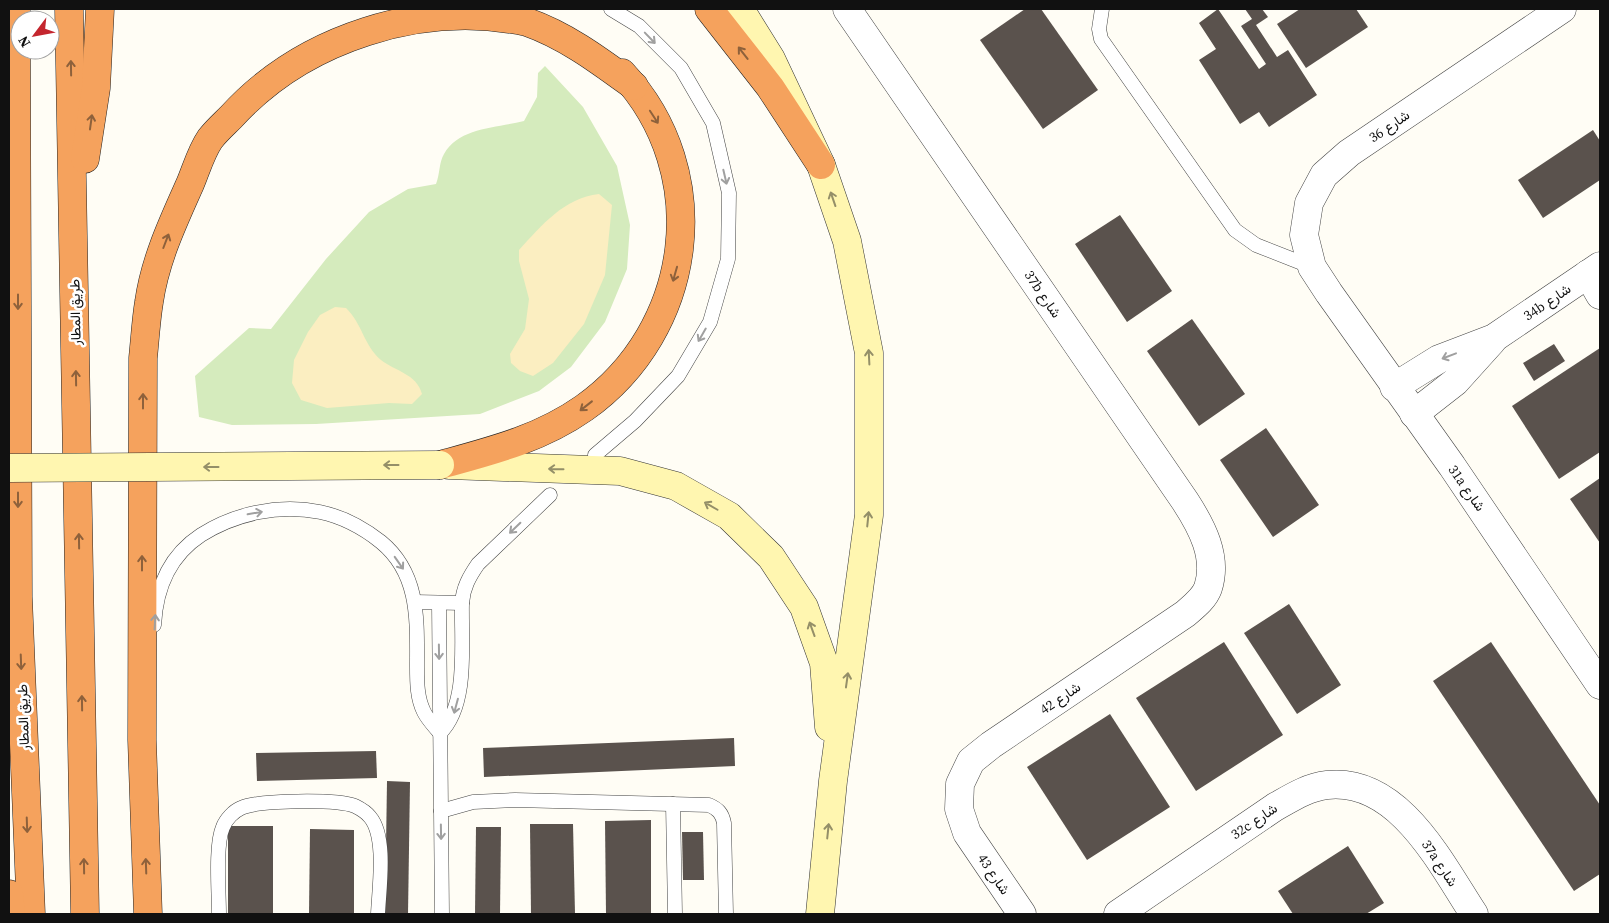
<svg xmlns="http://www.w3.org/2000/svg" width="1609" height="923" viewBox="0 0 1609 923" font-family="'Source Serif 4',Vazirmatn,serif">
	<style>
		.green { fill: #d5ebbd }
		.sand { fill: #fbeec1 }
		.building { fill: #5a524d }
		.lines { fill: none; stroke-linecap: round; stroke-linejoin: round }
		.lane-casing { stroke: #444; stroke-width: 15 }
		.street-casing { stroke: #444; stroke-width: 29 }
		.secondary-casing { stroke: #333; stroke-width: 29 }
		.highway-casing { stroke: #222; stroke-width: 29 }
		.lane { stroke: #fff; stroke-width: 14 }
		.street { stroke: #fff; stroke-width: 28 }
		.secondary { stroke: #fff6b0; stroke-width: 28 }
		.highway { stroke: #f5a25d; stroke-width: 28 }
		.secondary-bridge-casing { stroke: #333; stroke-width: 29; stroke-linecap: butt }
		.secondary-bridge { stroke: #fff6b0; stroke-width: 28 }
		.oneway { stroke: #a0a0a0 }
		.oneway2 { stroke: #8e613b }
		.oneway3 { stroke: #948f68 }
		.labels { text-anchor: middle; stroke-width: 5; stroke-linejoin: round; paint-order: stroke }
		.street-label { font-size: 14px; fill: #111; stroke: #fff }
	</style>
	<rect width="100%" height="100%" fill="#fffdf5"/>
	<path class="green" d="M545,66L583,107L617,166L630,225L627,269L605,322L571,367L539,391L480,414L316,424L232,425L199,417L195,376L249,328L271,329L326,259L369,212L408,189L436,184C440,174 439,162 444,154C459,127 497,128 524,121L537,97L538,73Z"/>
	<g class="sand">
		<path d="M599,194L612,205L605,275L584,324L553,363L533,376L520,371L511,363L510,354L525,329L529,299L519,261V250C542,225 564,198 599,194Z"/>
		<path d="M335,307L346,308C362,323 364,346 381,360C395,371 417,374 422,394L412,404L389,403L327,408L301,400L292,383L294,360L308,332L320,315Z"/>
	</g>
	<g class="building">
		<polygon points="1025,9 1041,9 1098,90 1043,129 980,40"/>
		<polygon points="1218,9 1259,69 1266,64 1241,26 1252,19 1245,9 1262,9 1268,17 1256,25 1277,57 1288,50 1317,95 1269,127 1259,112 1240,124 1199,60 1216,49 1199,23"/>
		<polygon points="1300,9 1356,9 1368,27 1306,68 1277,24"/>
		<polygon points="1593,130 1600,141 1600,180 1543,218 1518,180"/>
		<polygon points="1120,215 1172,291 1127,322 1075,244"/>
		<polygon points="1192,319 1245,394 1199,426 1147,351"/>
		<polygon points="1554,344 1565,361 1534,381 1523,363"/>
		<polygon points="1600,348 1600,452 1559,479 1512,406"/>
		<polygon points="1266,428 1319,505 1273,537 1220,460"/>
		<polygon points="1600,478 1600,543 1570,499"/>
		<polygon points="1289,604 1341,685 1297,714 1244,633"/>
		<polygon points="1224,642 1283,735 1196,791 1136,698"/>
		<polygon points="1491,642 1600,805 1600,874 1574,891 1433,681"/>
		<polygon points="1110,714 1170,807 1087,860 1027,767"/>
		<polygon points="734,738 735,766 484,777 483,748"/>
		<polygon points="376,751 377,778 257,781 256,753"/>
		<polygon points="387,781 410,782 408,914 385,914"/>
		<polygon points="651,820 651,914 606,914 605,821"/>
		<polygon points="530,824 573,824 575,914 531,914"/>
		<rect x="228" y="826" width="45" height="88"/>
		<polygon points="476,827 501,827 500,914 475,914"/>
		<polygon points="310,829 354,830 354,914 309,914"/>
		<polygon points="682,832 703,832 704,880 683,880"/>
		<polygon points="1348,846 1384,903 1366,914 1293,914 1278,891"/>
	</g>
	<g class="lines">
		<defs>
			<g id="lane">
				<polyline points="1102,9 1099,29 1101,39 1235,230 1256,245 1312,267"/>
				<polyline points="595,455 635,421 678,376 710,322 728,259 729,193 713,123 681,68 639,26 611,9"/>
				<polyline points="415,602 462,603"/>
				<polyline points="439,603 442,914"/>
				<path d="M154,625C156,588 169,556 201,535C236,513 279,504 320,512C344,517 362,527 381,542C420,574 417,621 417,667C417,682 417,698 424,712C428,720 435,727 440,733C469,705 461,642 462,603C463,588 469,577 478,564L550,495"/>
				<polyline points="673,804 675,914"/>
				<path d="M441,811L473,802L515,800L709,805C718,809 722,813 724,823L726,914"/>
				<path d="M219,914C219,892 215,845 223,827C226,819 234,811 241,808C258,800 337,799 355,806C359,808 367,813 370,817C387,837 379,889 378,914"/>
			</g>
			<g id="street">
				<path d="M847,9L1185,501C1202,527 1218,557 1208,588C1204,599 1193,607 1185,614L991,745L971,761L960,784L959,809L967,833L1022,914"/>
				<polyline points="1562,9 1349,153 1324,175 1309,203 1304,235 1312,267 1329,293 1452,466 1600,685"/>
				<polyline points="1588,274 1600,295"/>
				<polyline points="1394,387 1439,359 1494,338 1600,266"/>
				<polyline points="1414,414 1455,382 1492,341"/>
				<path d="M1118,914L1275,807C1291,798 1308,787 1327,785C1399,777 1441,864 1474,914"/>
			</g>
			<g id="secondary">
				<polyline points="740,9 771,59 821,165 847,241 869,353 869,515 833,781 820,914"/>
				<polyline points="449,465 620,471 676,486 729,516 771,557 804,607 824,663 829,727"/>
			</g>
			<g id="highway">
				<polyline points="16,9 18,597 31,914"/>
				<polyline points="69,9 85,914"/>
				<polyline points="709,9 770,87 821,165"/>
				<polyline points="85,159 96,88 100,9"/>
				<path d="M440,465C491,451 540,439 584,408C694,330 715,173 622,73"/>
				<polyline points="9,894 11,914"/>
				<path d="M148,914L142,740L143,358C145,339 146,320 149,302C155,260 173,222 190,184C196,170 201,152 210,139C216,131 224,124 231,117C303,38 421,0 527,22C567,36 601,62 634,86"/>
			</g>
		</defs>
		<use href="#lane" class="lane-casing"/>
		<use href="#street" class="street-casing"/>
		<use href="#secondary" class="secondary-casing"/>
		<use href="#highway" class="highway-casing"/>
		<use href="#lane" class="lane"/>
		<use href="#street" class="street"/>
		<use href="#secondary" class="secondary"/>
		<use href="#highway" class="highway"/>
		<defs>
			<polyline id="secondary-bridge" points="9,468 440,465"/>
		</defs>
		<use href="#secondary-bridge" class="secondary-bridge-casing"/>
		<use href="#secondary-bridge" class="secondary-bridge"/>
	</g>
	<defs><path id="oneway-shaft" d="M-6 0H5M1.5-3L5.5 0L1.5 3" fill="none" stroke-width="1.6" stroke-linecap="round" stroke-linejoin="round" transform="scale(1.25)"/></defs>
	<g class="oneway">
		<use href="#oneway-shaft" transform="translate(650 38) rotate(46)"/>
		<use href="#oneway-shaft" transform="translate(725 177) rotate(77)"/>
		<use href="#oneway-shaft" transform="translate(702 335) rotate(120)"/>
		<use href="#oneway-shaft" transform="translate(1449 356) rotate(159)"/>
		<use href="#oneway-shaft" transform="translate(255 513) rotate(-10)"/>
		<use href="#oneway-shaft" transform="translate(515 528) rotate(136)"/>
		<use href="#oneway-shaft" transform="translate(399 563) rotate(55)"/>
		<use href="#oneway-shaft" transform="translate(155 622) rotate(-87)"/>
		<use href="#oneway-shaft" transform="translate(439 652) rotate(89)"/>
		<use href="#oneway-shaft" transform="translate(456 706) rotate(105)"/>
		<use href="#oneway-shaft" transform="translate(441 832) rotate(89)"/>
	</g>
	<g class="oneway2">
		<use href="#oneway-shaft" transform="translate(743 53) rotate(-128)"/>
		<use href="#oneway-shaft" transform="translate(71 68) rotate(-91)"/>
		<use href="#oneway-shaft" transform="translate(654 117) rotate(57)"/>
		<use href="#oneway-shaft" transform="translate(91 122) rotate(-82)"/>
		<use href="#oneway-shaft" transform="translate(166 241) rotate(-69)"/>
		<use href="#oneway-shaft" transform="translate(675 274) rotate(106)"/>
		<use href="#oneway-shaft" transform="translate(18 302) rotate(90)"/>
		<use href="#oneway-shaft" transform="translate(76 378) rotate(-91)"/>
		<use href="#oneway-shaft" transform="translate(143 401) rotate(-90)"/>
		<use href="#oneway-shaft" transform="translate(586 406) rotate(142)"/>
		<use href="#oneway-shaft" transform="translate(18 500) rotate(90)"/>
		<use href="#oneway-shaft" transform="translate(79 541) rotate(-91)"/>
		<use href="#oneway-shaft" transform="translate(142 563) rotate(-90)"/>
		<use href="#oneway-shaft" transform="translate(21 662) rotate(88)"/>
		<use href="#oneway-shaft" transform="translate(82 703) rotate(-91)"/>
		<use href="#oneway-shaft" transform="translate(27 825) rotate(88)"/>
		<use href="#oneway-shaft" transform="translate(84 866) rotate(-91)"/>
		<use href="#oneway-shaft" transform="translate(146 866) rotate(-92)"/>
	</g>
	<g class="oneway3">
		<use href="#oneway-shaft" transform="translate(833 199) rotate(-109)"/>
		<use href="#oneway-shaft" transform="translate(869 357) rotate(-93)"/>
		<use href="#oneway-shaft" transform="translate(391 465) rotate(180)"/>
		<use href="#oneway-shaft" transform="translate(211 467) rotate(180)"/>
		<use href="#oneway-shaft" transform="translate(556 469) rotate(-179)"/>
		<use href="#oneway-shaft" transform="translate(711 506) rotate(-150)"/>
		<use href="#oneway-shaft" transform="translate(868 519) rotate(-84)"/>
		<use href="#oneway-shaft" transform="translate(812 629) rotate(-110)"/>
		<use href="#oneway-shaft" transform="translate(847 680) rotate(-82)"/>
		<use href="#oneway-shaft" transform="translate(828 831) rotate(-84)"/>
	</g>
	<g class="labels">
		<g class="street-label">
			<text transform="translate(1389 126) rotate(-34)" y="5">شارع 36</text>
			<text transform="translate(1043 294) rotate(56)" y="5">37b شارع</text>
			<text transform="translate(1547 302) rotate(-34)" y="5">34b شارع</text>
			<text transform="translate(75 312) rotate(-91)" y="5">طريق المطار</text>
			<text transform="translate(1467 488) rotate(55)" y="5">31a شارع</text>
			<text transform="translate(1060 698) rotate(-34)" y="5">شارع 42</text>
			<text transform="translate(23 717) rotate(-92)" y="5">طريق المطار</text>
			<text transform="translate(1254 821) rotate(-34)" y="5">32c شارع</text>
			<text transform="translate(1440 863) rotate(56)" y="5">37a شارع</text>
			<text transform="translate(994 874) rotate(56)" y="5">شارع 43</text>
		</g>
	</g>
	<rect width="1609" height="923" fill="none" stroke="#111111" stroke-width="20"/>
	<g transform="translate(35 35) rotate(238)"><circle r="24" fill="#ffffff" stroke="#a0a0a0"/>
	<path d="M0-4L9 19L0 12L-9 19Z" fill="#c4262e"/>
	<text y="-8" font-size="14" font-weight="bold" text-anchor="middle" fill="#111111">N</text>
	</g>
</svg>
